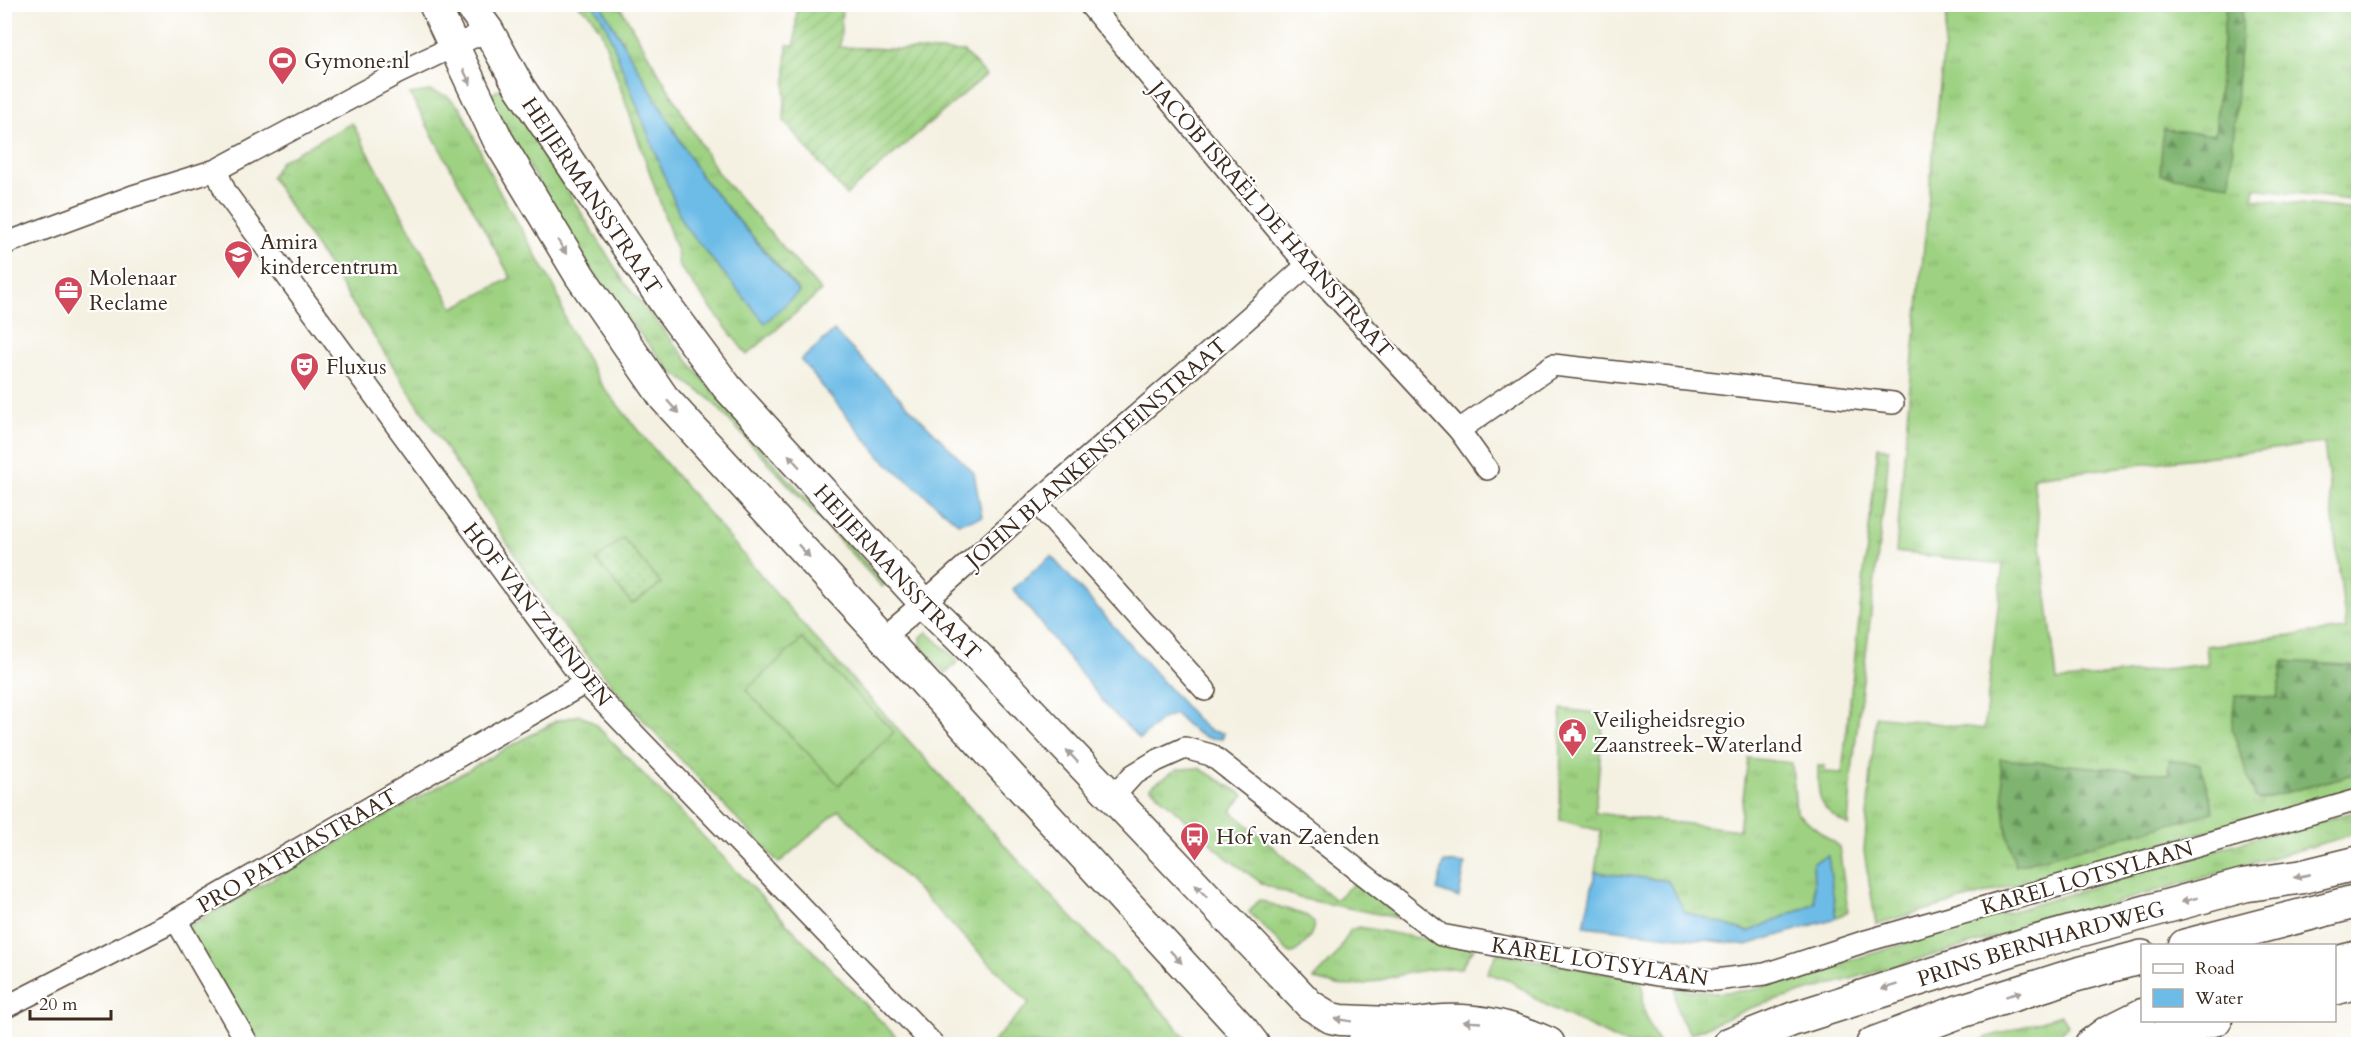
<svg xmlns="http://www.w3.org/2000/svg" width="2363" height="1049" viewBox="0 0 2363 1049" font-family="Cardo,serif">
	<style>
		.grass { fill: url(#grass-tufts); stroke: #6c7e50; stroke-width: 1.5; fill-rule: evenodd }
		.forest { fill: url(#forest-firs); stroke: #5c6f47; stroke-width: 1.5 }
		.park { fill: url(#park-dots); stroke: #6c7e50; stroke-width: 1.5 }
		.garden { fill: url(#garden-furrows); stroke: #6c7e50; stroke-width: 1.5 }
		.pitch { fill: #9ed282; stroke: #6c7e50; stroke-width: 1.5 }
		.water { fill: #6dbce7; stroke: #547382; stroke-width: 1.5 }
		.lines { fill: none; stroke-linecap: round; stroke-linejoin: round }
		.street-casing { stroke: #57483b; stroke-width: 24 }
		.secondary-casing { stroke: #57483b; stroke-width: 33 }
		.primary-casing { stroke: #57483b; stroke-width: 36 }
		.street { stroke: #fff; stroke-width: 21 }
		.secondary { stroke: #fff; stroke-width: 30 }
		.primary { stroke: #fff; stroke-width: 33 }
		.oneway { fill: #a79f9a }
		.labels { text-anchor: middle; stroke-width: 4.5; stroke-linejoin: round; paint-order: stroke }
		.poi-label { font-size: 22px; fill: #3b2a1e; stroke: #fff; text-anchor: start }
		.street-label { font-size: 22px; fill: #3b2a1e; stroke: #fff }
	</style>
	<defs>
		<pattern id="grass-tufts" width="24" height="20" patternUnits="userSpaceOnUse" patternTransform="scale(1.5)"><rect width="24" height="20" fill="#9ed282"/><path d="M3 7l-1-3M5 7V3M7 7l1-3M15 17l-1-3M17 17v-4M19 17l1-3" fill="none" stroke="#89b470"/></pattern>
		<pattern id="forest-firs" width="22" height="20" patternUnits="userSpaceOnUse" patternTransform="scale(1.5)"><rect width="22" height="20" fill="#7eb470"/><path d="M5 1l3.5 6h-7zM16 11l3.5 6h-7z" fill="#68935b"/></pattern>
		<pattern id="park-dots" width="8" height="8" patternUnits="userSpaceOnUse" patternTransform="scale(1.5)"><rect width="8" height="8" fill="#9ed282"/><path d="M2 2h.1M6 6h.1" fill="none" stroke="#89b470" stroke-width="1.8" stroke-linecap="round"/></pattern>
		<pattern id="garden-furrows" width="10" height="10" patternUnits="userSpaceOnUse" patternTransform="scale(1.5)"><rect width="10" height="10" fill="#9ed282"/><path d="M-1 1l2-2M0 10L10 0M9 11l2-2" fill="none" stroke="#89b470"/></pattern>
	</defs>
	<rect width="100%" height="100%" fill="#fff"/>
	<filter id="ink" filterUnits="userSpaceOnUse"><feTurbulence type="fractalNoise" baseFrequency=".0167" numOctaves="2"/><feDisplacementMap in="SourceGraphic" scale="12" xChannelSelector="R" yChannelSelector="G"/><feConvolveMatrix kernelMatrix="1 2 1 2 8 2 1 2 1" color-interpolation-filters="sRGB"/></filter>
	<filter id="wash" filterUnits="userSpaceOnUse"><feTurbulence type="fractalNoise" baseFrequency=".008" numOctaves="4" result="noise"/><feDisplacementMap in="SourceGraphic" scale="24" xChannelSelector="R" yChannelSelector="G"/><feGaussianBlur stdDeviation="1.35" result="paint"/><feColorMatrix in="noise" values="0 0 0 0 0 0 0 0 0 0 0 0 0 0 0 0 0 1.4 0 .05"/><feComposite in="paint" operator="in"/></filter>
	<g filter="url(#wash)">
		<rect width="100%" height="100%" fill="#f4f1e2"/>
		<g class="grass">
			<polygon points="578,5 594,5 605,23 640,113 799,291 700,175 601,5 619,5 717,172 821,291 747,355 679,266 677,252 601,31 589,13"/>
			<path d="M1948,5H2226L2215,135L2160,175L2230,181L2243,5H2358V201L2255,188L2253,199L2358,210V666L2283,661L2277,699L2255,798L2260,800L2358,773V792L2186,837L1876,924L1864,851L1876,716L1984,729L2003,564L1896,552L1909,397ZM2324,443L2346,629L2206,646L2208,664L2057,681L2033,477ZM2001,759L2168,774L2015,866L2006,826Z"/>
			<polygon points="503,87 624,282 751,438 885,584 882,587 709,398 671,371 604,291 487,97"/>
			<polygon points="430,91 447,96 461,109 497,187 556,290 567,324 601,384 636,428 811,634 1049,894 1170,1019 1190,1044 991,1044 1029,1003 839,810 779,863 628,704 551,611 271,177 281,161 352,123 453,308 511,278 410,94"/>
			<path d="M1878,447L1889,449L1886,486L1852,772L1848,826C1818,806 1818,802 1818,766H1825V772L1842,773Z"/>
			<polygon points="927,632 958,661 946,674 921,649 921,637"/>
			<polygon points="1561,709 1604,714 1595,813 1739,830 1748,758 1792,763 1796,812 1839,847 1848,911 1836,918 1828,856 1813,862 1815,903 1748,932 1685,912 1668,881 1595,872 1601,831 1560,820"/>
			<polygon points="580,715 594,723 903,1044 258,1044 186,927 556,721"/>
			<polygon points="1199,768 1244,795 1231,811 1335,900 1357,881 1398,918 1299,898 1263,884 1227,858 1150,787 1177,769"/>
			<path d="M2358,811V833L1750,1008L1691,1034C1679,1018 1674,1008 1675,988L1715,993L1752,990L2268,834Z"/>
			<path d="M1259,900L1307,916L1314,922C1313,937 1304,947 1291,954L1249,912Z"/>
			<path d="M1359,927L1474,948L1461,968C1445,968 1430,969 1414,972C1373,979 1357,995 1314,979L1336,956L1350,930Z"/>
			<path d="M1497,953L1641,980C1645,990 1642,999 1644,1009C1647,1022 1653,1033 1659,1044H1625L1546,1005L1510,981L1487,973Z"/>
			<polygon points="2061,1015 2068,1026 2050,1044 1977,1044 1988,1037"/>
		</g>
		<g class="forest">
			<polygon points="2226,5 2243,5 2230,185 2160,175 2163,129 2215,135"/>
			<polygon points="2283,661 2358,666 2358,773 2259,800 2255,798 2232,729 2235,695 2277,698"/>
			<polygon points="2000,759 2168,774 2169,760 2200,764 2214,812 2015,866 2006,826"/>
		</g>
		<polygon class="park" points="623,538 661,584 632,604 596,560"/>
		<polygon class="garden" points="797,5 842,5 840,47 964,52 986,75 846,195 784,121 787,45 795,45"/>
		<polygon class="pitch" points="802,639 894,732 839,785 746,690"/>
		<g class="water">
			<polygon points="594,5 601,5 700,175 799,292 765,323 683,224 605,23"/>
			<polygon points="834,331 974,473 982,517 958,523 881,458 801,360"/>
			<path d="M1051,556L1200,723L1210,731L1224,733L1222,738C1202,742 1188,726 1175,714L1162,719L1140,739L1110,710L1013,589Z"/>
			<polygon points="1828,856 1836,918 1747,945 1584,926 1595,872 1668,881 1685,912 1748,932 1815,903 1813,862"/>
			<polygon points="1444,862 1465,864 1459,898 1437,890"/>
		</g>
	</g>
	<g filter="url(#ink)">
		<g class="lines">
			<defs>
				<g id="street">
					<polyline points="1089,4 1307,265 1459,430 1487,469"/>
					<polyline points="216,170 226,193 585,683 933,1044"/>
					<polyline points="4,244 133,196 216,170 398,73 488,30"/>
					<polyline points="1459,430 1553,365 1893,403"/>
					<polyline points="1036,502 1205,690"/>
					<path d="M883,637C940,591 992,541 1047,493C1134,417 1222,343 1307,265"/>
					<polyline points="1112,798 1133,775 1156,761 1185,748 1211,755 1441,935 1657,975 1715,980 1765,974 1866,941 2358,800"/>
					<polyline points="176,920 248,1044"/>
					<polyline points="4,1008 176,920 585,683"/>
				</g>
				<g id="secondary">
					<polyline points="434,4 498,140 580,276 664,398 1244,1031 1254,1044"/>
					<path id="s1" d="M469,4L488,30L520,88L666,305L727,387L925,604L988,666L1310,1005L1331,1018L1341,1020L1413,1023"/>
					<polyline points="2334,962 2358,956"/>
					<polyline points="2334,990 2358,983"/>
					<polyline points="2090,1044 2106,1032 2142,1014"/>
					<polyline points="2144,1044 2165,1034 2217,1020"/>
				</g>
				<g id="primary">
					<polyline points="2185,946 2358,901"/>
					<path d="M1364,1044C1425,1012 1486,1015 1548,1044"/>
					<path id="s2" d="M1730,1044L1793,1019L2025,945L2245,885L2301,877L2358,863"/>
					<polyline points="1873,1044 1958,1012 2075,975 2142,957"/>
				</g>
			</defs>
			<use href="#street" class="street-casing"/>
			<use href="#secondary" class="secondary-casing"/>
			<use href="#primary" class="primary-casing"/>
			<use href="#street" class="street"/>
			<use href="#secondary" class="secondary"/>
			<use href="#primary" class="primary"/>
		</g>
		<defs><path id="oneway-solid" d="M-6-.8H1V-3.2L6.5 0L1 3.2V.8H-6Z" transform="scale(1.5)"/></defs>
		<g class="oneway">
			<use href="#oneway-solid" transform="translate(467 77) rotate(64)"/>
			<use href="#oneway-solid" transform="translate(562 247) rotate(59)"/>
			<use href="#oneway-solid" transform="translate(673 407) rotate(48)"/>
			<use href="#oneway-solid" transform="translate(794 461) rotate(-132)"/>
			<use href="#oneway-solid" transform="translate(804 551) rotate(47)"/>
			<use href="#oneway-solid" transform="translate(1072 756) rotate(-133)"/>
			<use href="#oneway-solid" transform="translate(2302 876) rotate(169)"/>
			<use href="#oneway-solid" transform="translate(1201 891) rotate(-133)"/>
			<use href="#oneway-solid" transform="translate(2189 900) rotate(165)"/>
			<use href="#oneway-solid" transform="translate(1176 957) rotate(47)"/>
			<use href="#oneway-solid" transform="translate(1889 987) rotate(163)"/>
			<use href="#oneway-solid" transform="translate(2014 994) rotate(-17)"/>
			<use href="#oneway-solid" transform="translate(1343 1020) rotate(-171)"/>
			<use href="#oneway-solid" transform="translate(1472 1022) rotate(-177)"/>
		</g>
	</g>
	<defs>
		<symbol id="stadium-pin" viewBox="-11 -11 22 30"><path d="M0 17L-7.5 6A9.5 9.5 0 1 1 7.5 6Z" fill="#d1495b" stroke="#fff"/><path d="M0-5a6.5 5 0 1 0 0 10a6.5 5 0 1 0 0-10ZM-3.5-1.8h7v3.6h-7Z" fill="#fff"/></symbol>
		<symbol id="school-pin" viewBox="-11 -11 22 30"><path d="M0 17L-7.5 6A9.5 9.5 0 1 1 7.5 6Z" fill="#d1495b" stroke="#fff"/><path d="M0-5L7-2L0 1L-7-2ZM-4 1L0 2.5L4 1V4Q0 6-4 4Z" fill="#fff"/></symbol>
		<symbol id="office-pin" viewBox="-11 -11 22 30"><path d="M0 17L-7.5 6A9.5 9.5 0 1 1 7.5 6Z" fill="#d1495b" stroke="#fff"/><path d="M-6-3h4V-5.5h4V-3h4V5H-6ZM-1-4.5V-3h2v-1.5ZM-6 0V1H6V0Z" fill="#fff"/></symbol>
		<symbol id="theatre-pin" viewBox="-11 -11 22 30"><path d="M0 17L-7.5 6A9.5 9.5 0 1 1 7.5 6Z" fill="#d1495b" stroke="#fff"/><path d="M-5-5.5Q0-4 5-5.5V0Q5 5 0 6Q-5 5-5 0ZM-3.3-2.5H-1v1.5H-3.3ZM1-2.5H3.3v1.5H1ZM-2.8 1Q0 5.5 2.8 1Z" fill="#fff"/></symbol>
		<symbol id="civic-pin" viewBox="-11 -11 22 30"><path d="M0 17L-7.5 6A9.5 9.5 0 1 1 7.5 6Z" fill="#d1495b" stroke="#fff"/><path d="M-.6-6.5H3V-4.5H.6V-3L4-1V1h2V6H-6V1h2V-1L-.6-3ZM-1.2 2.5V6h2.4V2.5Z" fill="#fff"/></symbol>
		<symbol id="bus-pin" viewBox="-11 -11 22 30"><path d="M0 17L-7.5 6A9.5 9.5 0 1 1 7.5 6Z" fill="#d1495b" stroke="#fff"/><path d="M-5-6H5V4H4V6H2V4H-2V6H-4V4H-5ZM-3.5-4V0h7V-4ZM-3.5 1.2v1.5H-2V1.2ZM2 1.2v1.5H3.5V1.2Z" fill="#fff"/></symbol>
	</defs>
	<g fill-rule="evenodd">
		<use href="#stadium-pin" x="266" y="44" width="33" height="45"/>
		<use href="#school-pin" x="222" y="238" width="33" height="45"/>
		<use href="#office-pin" x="52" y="274" width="33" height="45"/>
		<use href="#theatre-pin" x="288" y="350" width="33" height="45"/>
		<use href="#civic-pin" x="1556" y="716" width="33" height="45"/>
		<use href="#bus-pin" x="1178" y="820" width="33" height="45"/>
	</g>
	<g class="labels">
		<g class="poi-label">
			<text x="304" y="68">Gymone.nl</text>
			<text x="260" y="249">Amira<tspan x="260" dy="25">kindercentrum</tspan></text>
			<text x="89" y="285">Molenaar<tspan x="89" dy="25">Reclame</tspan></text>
			<text x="326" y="374">Fluxus</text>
			<text x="1593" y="727">Veiligheidsregio<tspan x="1593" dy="25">Zaanstreek-Waterland</tspan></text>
			<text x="1216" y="844">Hof van Zaenden</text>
		</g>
		<g class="street-label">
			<text dy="8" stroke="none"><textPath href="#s1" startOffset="228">HEIJERMANSSTRAAT</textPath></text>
			<text transform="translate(1272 219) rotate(49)" y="8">JACOB ISRAËL DE HAANSTRAAT</text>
			<text transform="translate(1096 452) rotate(-41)" y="8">JOHN BLANKENSTEINSTRAAT</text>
			<text dy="8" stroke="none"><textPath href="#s1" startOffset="714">HEIJERMANSSTRAAT</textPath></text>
			<text transform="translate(538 614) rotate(52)" y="8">HOF VAN ZAENDEN</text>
			<text transform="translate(297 850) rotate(-30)" y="8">PRO PATRIASTRAAT</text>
			<text transform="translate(2087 877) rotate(-16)" y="8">KAREL LOTSYLAAN</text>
			<text dy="8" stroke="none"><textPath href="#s2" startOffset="327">PRINS BERNHARDWEG</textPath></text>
			<text transform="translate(1600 961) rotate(9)" y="8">KAREL LOTSYLAAN</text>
		</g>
	</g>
	<rect width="2363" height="1049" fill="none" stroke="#fff" stroke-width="24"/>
	<rect x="2141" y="944" width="195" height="78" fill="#ffffff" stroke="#b1aaa5" stroke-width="1.5"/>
	<rect x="2153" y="964" width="30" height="9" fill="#ffffff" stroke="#b1aaa5" stroke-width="1.5"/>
	<text x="2195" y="974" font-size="18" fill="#3b2a1e">Road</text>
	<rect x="2153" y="989" width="30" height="18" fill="#6dbce7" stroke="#b1aaa5" stroke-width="1.5"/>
	<text x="2195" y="1004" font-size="18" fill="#3b2a1e">Water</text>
	<path d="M30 1010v9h81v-9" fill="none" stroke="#3b2a1e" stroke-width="3"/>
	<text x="39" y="1010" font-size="18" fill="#3b2a1e" stroke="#ffffff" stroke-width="4.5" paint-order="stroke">20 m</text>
</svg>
